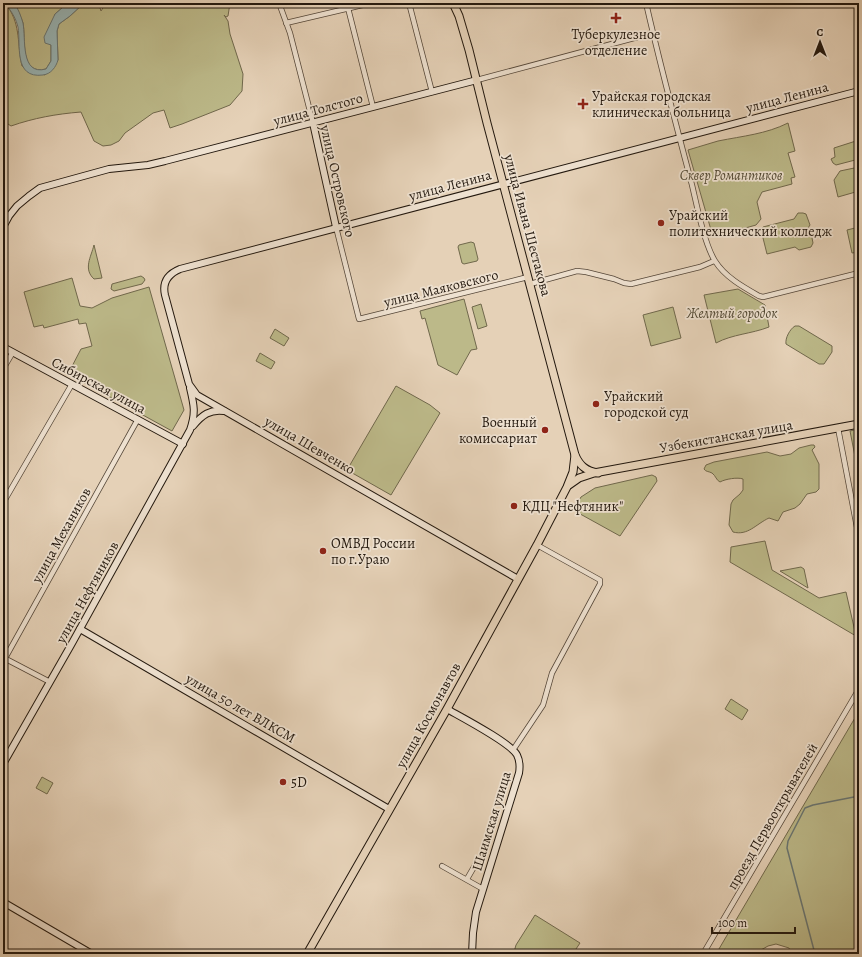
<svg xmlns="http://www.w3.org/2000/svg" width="862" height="957" viewBox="0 0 862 957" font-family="Alegreya,serif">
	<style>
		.green { fill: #bcb989; stroke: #70684c }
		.water { fill: #98b5b6; stroke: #697673 }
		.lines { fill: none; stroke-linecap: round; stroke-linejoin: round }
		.stream { stroke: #697673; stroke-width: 1.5 }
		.street-casing { stroke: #544638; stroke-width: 6 }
		.secondary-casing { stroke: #23180e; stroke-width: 8 }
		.primary-casing { stroke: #23180e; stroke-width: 9 }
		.street { stroke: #eee1d0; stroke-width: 4.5 }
		.secondary { stroke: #eee1d0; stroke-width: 6 }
		.primary { stroke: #e5d1b7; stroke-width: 7 }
		.poi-dot { fill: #8f2418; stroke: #eee1d0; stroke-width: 1.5 }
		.labels { text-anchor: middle; stroke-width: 3.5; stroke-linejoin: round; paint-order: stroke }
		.poi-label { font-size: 14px; fill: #23180e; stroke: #eee1d0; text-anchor: start }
		.street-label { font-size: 14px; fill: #23180e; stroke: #eee1d0 }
		.park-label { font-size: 14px; font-style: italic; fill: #514833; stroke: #eee1d0 }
	</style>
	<rect width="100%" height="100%" fill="#e5d1b7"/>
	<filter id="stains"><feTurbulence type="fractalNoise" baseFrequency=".005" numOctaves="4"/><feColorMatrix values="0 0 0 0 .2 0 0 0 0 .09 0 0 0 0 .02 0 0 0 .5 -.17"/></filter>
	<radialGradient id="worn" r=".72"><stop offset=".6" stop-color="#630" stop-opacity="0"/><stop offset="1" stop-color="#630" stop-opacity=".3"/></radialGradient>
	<g class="green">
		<path d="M14,3H59L63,6L62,8L55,14L51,45V61L46,69C19,76 26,38 23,23C21,17 17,8 14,3Z"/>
		<path d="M84,3H102L100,8L101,11L106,3H230L228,16L226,17L224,15L228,21L230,34L243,74L242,91L230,105L182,124L170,128L164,110L153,113L125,133L119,141L111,145L103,146L94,141L81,112C56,114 34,118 11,126L5,122L6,100L3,99V8L8,7C21,26 17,45 22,66L45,75L58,60L57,31L59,24L70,16Z"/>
		<path d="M788,123L795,151L788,153L795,177L791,178L792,184L762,192L757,202L761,219L756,225L717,236L713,235L711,230L688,150C698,147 708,144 718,141C743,136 766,134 788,123Z"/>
		<polygon points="859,140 859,159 836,165 833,163 831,159 835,157 834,148"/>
		<polygon points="859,167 859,191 838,197 834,180 840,171"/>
		<polygon points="798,213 803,213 806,214 810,225 808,228 811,233 813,243 811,247 799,250 795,247 767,254 761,230 763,227 794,219"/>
		<polygon points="859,227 859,252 852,253 847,230"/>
		<polygon points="471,242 474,243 478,259 477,261 464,264 462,263 458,247 459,245"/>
		<path d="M94,245L102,278L94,279C83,269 91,257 94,245Z"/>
		<polygon points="141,276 144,278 145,280 142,284 114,291 111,289 112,284"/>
		<polygon points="72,278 80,306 92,308 112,298 149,287 184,410 172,431 68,374 81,349 92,346 86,323 79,324 78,319 44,328 43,325 34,327 24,292"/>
		<path d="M738,289L765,305L769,327C751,334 733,334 716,343L704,295Z"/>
		<polygon points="464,299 477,349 471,350 457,375 438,365 425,318 422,319 420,311"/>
		<polygon points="481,304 487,326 478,329 472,307"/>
		<polygon points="673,307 681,338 651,346 643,315"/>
		<path d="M795,326H799L832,346V352L824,364H819L786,344C785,338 790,329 795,326Z"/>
		<polygon points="275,329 289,338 284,346 270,338"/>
		<polygon points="260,353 275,362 271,369 256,361"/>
		<polygon points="396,386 430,405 440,413 391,495 347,470"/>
		<polygon points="859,429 859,477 850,431"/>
		<path d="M811,445H814L815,447L812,450L819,464V489L816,492L807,494L800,504L795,508L783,512L778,521L769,518C756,524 748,536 733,532L729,525L731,504L733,500L740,494L743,490V479C738,477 725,479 720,482C716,480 716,476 712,473C708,471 706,472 704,469L706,465L714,462L767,452L780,456L791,454L799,448Z"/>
		<polygon points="652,475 656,477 657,481 620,536 573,510 581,497 595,488"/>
		<polygon points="765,541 772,570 819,598 846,592 856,636 730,562 731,547"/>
		<polygon points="801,567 804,569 808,588 780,571"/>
		<polygon points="731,699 748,710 742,720 725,709"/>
		<polygon points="859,711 859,954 792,954 789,948 776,944 768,946 754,954 716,954"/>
		<polygon points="42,777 53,783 47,794 36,788"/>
		<polygon points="535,915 580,943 574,952 536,950 514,952 516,945"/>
	</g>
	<path class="water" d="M3,3H14C18,8 21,16 23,23C26,38 20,76 46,69L51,61V45L45,43L44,37L55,14L62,8L63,6L59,3H84L70,16L59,24L57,31L58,60C56,67 51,74 43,75C13,79 21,44 18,27C16,19 13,14 8,7L3,8Z"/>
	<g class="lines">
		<polyline class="stream" points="815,954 787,848 788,841 805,808 813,805 859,796"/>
		<defs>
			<g id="street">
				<polyline points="279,3 290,33 313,123"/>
				<polyline points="409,3 432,92"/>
				<path d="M646,3C660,64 676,125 692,185C697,206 704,243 715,261C725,277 743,287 759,296L763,297L859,273"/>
				<polyline points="348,8 373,107"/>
				<polyline points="286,23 371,3"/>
				<polyline points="477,80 653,33"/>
				<polyline points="336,227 359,319 528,277"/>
				<polyline points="530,284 577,271 586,272 614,279 624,283 631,284 700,267 714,261"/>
				<polyline points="3,369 13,352"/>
				<polyline points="838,428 859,538"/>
				<polyline points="3,503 72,384"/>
				<polyline points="4,658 50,682"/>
				<polyline points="3,662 138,419"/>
				<polyline points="513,750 543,705 552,673 600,584 600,580 537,545"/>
				<polyline points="442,866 483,889"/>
				<polyline points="467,879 478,860"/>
				<polyline points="703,954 859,689"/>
			</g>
			<g id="secondary">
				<polyline points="313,123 336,227"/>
				<polyline points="3,227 9,216 17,206 29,196 40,188 109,169 148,165 165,161 477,80"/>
				<polyline points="3,347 183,444"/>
				<path d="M193,426C202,415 210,409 224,411"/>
				<path d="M518,579L197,395L189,384L165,295C162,282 168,274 180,269L859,91"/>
				<polyline points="80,629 389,809"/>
				<path d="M447,709C461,717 511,743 517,755C520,761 520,767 519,773L476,912L473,933L472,954"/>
				<path d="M3,764L71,645L190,430C196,413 194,405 190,388"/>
				<polyline points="3,902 92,954"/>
			</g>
			<g id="primary">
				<path d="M453,3L459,16L469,50L487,123L575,455C580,466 586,471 598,473"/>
				<polyline points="569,485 579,478 594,473 859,424"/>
				<polyline points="307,954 447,709 537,545 567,487 573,472 575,455"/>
			</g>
		</defs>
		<use href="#street" class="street-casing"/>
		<use href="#secondary" class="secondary-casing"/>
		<use href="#primary" class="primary-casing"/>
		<use href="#street" class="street"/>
		<use href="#secondary" class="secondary"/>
		<use href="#primary" class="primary"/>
	</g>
	<g class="poi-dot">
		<path d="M614 12h4v4h4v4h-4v4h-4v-4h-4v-4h4z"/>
		<path d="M581 98h4v4h4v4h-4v4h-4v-4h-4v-4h4z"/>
		<circle cx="661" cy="223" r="4"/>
		<circle cx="596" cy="404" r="4"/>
		<circle cx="545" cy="430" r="4"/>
		<circle cx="514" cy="506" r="4"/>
		<circle cx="323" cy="551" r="4"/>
		<circle cx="283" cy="782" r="4"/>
	</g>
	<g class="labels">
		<g class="poi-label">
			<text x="616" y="39" text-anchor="middle">Туберкулезное<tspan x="616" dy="16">отделение</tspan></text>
			<text x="592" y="101">Урайская городская<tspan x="592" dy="16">клиническая больница</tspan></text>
			<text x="669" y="220">Урайский<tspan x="669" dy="16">политехнический колледж</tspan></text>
			<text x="604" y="401">Урайский<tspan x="604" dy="16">городской суд</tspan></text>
			<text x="537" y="427" text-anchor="end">Военный<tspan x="537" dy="16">комиссариат</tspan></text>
			<text x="522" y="511">КДЦ "Нефтяник"</text>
			<text x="331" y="548">ОМВД России<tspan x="331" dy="16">по г.Ураю</tspan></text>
			<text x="291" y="787">5D</text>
		</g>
		<g class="street-label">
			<text transform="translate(787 97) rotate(-15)" y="5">улица Ленина</text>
			<text transform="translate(318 109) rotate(-15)" y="5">улица Толстого</text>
			<text transform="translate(338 181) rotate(77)" y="5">улица Островского</text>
			<text transform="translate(450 185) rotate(-15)" y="5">улица Ленина</text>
			<text transform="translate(528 225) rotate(75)" y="5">улица Ивана Шестакова</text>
			<text transform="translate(441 288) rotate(-14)" y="5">улица Маяковского</text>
			<text transform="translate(99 385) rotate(28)" y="5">Сибирская улица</text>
			<text transform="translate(726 436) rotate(-10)" y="5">Узбекистанская улица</text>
			<text transform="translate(310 445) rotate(30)" y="5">улица Шевченко</text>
			<text transform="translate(61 535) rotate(-61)" y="5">улица Механиков</text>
			<text transform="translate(87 592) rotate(-61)" y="5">улица Нефтяников</text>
			<text transform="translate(241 708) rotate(30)" y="5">улица 50 лет ВЛКСМ</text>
			<text transform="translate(428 715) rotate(-61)" y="5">улица Космонавтов</text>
			<text transform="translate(772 816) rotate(-60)" y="5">проезд Первооткрывателей</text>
			<text transform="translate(491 821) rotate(-73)" y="5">Шаимская улица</text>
		</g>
		<g class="park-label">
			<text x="731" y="180">Сквер Романтиков</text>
			<text x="732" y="318">Желтый городок</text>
		</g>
	</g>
	<rect width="862" height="957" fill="none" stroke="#e5d1b7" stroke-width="16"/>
	<rect x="4" y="4" width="854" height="949" fill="none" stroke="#23180e" stroke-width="2"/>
	<rect x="8" y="8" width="846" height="941" fill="none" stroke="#23180e"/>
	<g transform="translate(820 42)" stroke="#eee1d0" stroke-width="3" paint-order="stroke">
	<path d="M0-3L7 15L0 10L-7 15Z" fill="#23180e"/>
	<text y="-6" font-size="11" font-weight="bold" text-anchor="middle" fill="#23180e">С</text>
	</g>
	<path d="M712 927v6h83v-6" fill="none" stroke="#23180e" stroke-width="2"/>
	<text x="718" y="927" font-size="12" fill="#23180e" stroke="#eee1d0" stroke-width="3" paint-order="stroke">100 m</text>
	<rect width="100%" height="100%" filter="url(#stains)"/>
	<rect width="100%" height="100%" fill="url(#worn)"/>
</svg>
